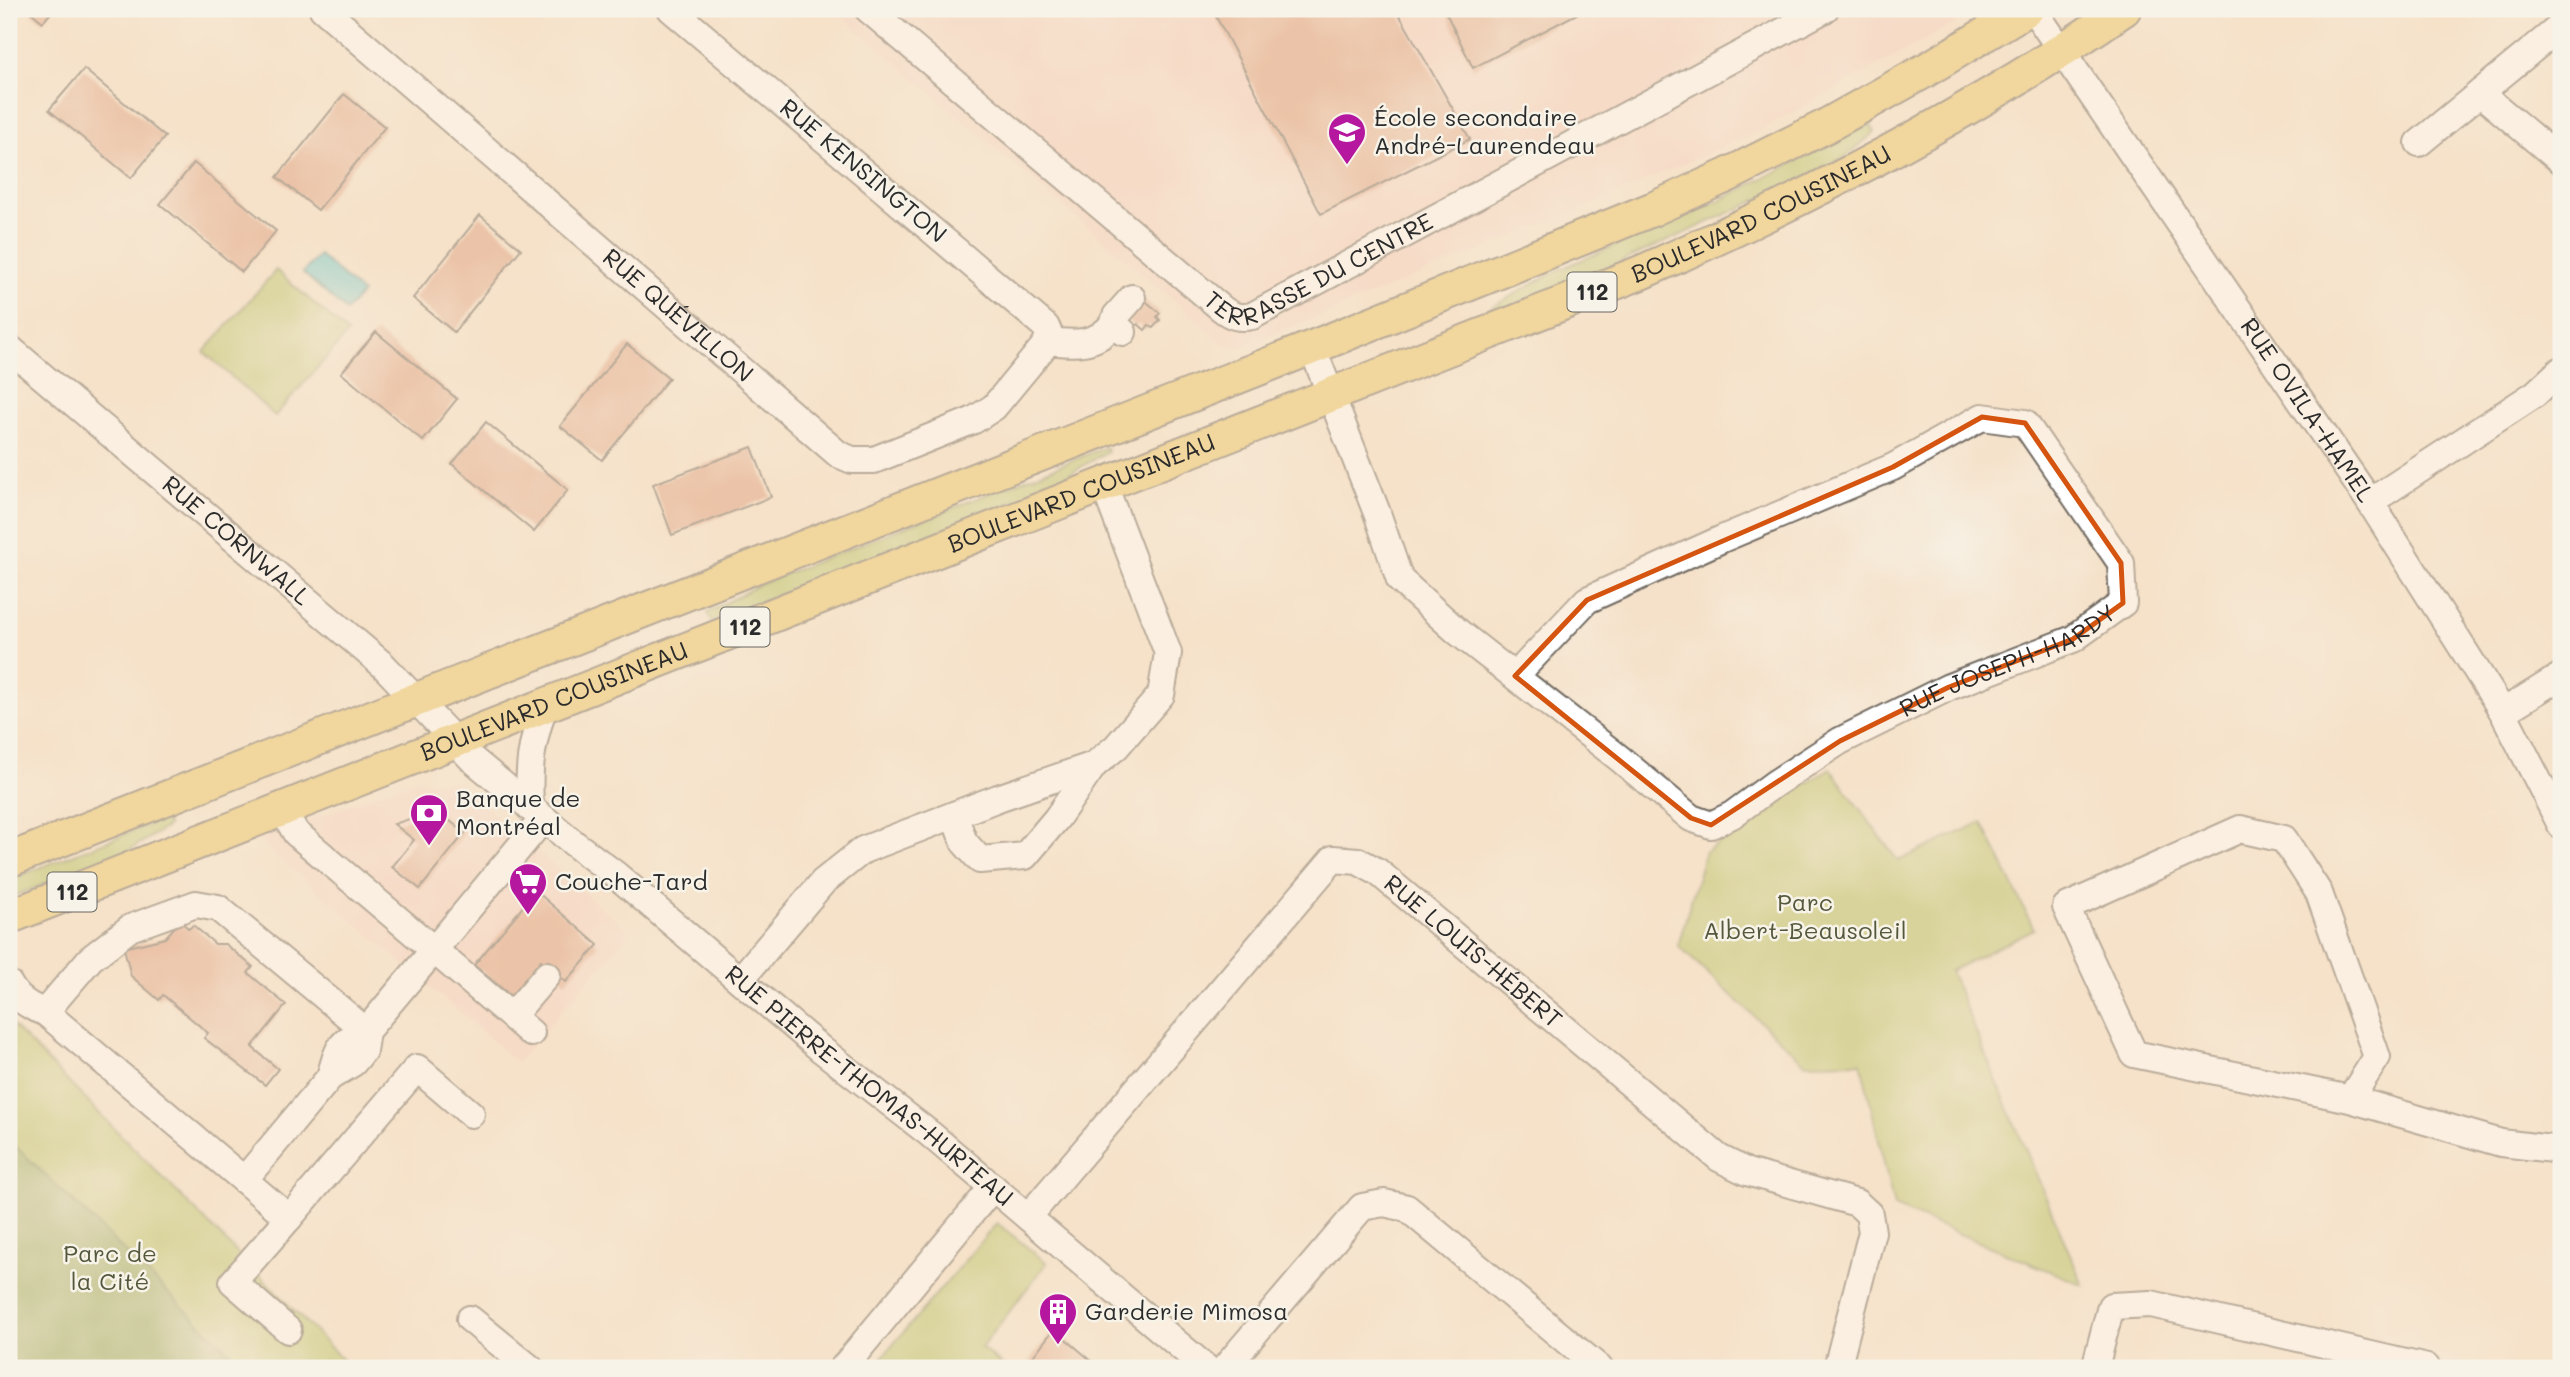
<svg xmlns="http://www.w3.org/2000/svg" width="2570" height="1377" viewBox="0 0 2570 1377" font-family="Mali,sans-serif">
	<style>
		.built { fill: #f6d2c4 }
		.green { fill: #b4c264; stroke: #707648; stroke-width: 2 }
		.forest { fill: #8fa85a; stroke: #5d6a42; stroke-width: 2 }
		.water { fill: #57c5cd; stroke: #41787c; stroke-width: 2 }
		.building { fill: #de9e80 }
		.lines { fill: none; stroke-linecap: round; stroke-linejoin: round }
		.minor-casing { stroke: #726b62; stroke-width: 30 }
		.major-casing { stroke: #726b62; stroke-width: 37 }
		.minor { stroke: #fff; stroke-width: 26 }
		.major { stroke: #eac769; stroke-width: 33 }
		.marked { fill: none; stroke: #d5540f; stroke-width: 5; stroke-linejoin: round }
		.labels { text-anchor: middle; stroke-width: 5; stroke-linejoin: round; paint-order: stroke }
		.shield { fill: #f7f3e8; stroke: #686764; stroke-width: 2 }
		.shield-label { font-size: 23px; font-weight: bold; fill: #2b2b2b }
		.poi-label { font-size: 24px; fill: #2b2b2b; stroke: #f7f3e8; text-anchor: start }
		.street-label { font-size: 24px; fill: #2b2b2b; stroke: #f7f3e8 }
		.park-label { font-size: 24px; fill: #54583c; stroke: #f7f3e8 }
	</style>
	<rect width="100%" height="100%" fill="#f7f3e8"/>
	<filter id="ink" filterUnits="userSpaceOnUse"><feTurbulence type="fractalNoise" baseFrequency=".0143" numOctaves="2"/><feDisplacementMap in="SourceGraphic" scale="14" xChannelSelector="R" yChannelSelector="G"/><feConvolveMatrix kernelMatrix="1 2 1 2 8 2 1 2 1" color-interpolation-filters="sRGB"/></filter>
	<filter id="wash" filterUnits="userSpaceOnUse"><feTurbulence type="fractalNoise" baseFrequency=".00686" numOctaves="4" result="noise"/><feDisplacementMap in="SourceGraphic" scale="28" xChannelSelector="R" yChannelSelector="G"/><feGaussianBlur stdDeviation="1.57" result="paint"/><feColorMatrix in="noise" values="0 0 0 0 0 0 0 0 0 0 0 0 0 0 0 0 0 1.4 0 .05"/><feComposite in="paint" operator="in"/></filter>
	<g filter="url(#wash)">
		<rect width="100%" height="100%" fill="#f5e1c9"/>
		<g class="built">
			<polygon points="833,9 1958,9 1954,24 1764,128 1592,205 1239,348 1228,347"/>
			<polygon points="413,781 457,782 630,932 517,1062 258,839"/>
		</g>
		<g class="green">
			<polygon points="1870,124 1875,132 1847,156 1780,190 1614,265 1485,316 1483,312 1556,271 1720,200"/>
			<polygon points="276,270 348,333 275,416 204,352"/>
			<polygon points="1106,447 1108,451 1059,480 1020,499 712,622 707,613 760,584"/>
			<polygon points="1830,768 1898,861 1982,822 2034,929 1950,971 2083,1285 1894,1207 1861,1062 1805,1063 1678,946 1705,852"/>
			<polygon points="165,818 168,826 123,854 9,898 9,880"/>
			<polygon points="9,1022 351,1368 9,1368"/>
			<polygon points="997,1223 1047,1263 981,1348 1006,1368 873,1368"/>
		</g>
		<polygon class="forest" points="9,1140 246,1368 9,1368"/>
		<polygon class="water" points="319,255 362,293 346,311 303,273"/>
		<g id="blocks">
			<g class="building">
				<polygon points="27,9 54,9 43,22"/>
				<polygon points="1212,9 1396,9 1470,139 1321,214"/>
				<polygon points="1444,9 1586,9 1473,68"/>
				<polygon points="84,69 165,137 131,178 49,110"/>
				<polygon points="344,94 385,127 318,210 277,177"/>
				<polygon points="194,163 276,231 242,272 160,204"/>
				<polygon points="480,215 521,249 454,332 413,298"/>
				<polygon points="1142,298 1160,313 1157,317 1160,320 1153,328 1149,325 1145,330 1138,324 1135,327 1126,319"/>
				<polygon points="376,332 457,399 423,441 341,373"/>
				<polygon points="627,344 669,378 602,460 560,426"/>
				<polygon points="486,422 568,490 534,532 452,464"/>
				<polygon points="752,447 771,497 672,535 653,484"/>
				<polygon points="436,810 465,833 420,889 392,867 414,840 394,824"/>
				<polygon points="536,891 598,945 566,982 541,960 511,996 474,965"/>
				<polygon points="180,921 189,929 193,925 215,944 225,944 253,967 248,973 286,1005 252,1047 278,1069 265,1085 204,1038 208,1033 163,995 159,1000 131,976 124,948 165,938"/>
				<polygon points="1054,1329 1100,1368 1034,1368 1028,1363"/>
			</g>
		</g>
	</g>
	<g filter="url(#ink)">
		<use href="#blocks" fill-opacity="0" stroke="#726b62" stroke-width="2"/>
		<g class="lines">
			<defs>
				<g id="minor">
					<path id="s1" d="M323,9L838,454L852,460H874L974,420L994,407L1046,344L1049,334L1046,327L671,9"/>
					<path id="s2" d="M868,9L1221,308C1231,316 1239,319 1252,316L1825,9"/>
					<path id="s3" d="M2033,9L2370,502L2503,712L2561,825"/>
					<polyline points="2480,93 2561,161"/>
					<polyline points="2419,143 2561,26"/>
					<polyline points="1113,324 1116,316 1132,298"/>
					<path d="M1048,341C1074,344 1096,346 1113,324L1123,332"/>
					<path id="s4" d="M1312,347L1377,513L1400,580L1458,632L1619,758L1691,818L1711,825L1732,815L1774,784L1840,741L1949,687L2073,639L2123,603L2121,563L2025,423L1982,417L1893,467L1722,539L1587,600L1515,676"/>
					<path id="s5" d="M9,348L383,665L472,759L576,845L616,875L822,1050L930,1134L1206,1368"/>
					<polyline points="2370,502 2535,394 2561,370"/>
					<polyline points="2503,712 2561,676"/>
					<path d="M530,808C528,766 531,745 544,706"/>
					<polyline points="282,809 296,833 434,950 543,819"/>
					<polyline points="954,815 964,842 980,860 1025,856 1057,818 1094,765"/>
					<polyline points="740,980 823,882 863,850 998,798 1094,765 1116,747 1161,695 1168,653 1104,485"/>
					<path d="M9,984C17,999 29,1007 45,1012L244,1180"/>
					<polyline points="45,1012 90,959 130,928 196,904 218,908 366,1031"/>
					<polyline points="512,1016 547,975"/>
					<path d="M330,1077C338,1050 338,1041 366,1031"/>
					<polyline points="2350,1099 2377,1057 2319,893 2284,839 2240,829 2066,907 2134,1054 2350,1099 2501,1143 2561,1150"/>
					<polyline points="471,1114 417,1068 289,1218 244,1180 330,1077 353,1063 363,1051 366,1031 434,950 531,1033"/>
					<path id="s6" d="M1028,1217L1333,859L1358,861L1378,872L1719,1158L1747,1172L1857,1203L1869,1214L1872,1232L1837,1368"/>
					<polyline points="470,1319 530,1368"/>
					<polyline points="288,1330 233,1282 289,1218"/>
					<polyline points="843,1368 993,1187"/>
					<polyline points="1225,1368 1362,1207 1384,1203 1407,1208 1599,1368"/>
					<polyline points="2095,1368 2111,1306 2151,1304 2427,1368"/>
				</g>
				<g id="major">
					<polyline points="9,860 1331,340 1653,209 1728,175 1824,127 1926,70 2027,9"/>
					<path id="s7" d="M9,917L1642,272C1810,198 1973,113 2124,9"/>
				</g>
			</defs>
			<use href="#minor" class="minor-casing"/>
			<use href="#major" class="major-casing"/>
			<use href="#minor" class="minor"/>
			<use href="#major" class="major"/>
		</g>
	</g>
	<path d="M0 0H2570V1377H0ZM1982,417L2025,423L2121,563L2123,603L2073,639L1949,687L1840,741L1711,825L1691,818L1515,676L1587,600L1893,467Z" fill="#f5e1c9" fill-opacity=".55" fill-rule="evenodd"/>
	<path class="marked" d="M1982,417L2025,423L2121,563L2123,603L2073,639L1949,687L1840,741L1711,825L1691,818L1515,676L1587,600L1893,467Z"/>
	<defs>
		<symbol id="school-pin" viewBox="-11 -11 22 30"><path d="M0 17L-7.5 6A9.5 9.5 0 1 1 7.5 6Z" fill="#b5179e" stroke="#f7f3e8"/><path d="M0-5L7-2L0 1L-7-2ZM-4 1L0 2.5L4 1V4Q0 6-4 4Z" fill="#fff"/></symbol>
		<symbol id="bank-pin" viewBox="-11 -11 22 30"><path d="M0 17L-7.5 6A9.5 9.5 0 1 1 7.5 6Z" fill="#b5179e" stroke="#f7f3e8"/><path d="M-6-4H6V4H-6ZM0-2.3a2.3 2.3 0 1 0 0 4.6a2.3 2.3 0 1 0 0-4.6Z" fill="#fff"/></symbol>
		<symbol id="supermarket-pin" viewBox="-11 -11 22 30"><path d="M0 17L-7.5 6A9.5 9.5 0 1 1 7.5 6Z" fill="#b5179e" stroke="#f7f3e8"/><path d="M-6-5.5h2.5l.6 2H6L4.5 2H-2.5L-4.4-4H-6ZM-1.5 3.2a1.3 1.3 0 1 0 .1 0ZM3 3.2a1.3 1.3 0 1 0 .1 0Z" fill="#fff"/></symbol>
		<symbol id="building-pin" viewBox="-11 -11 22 30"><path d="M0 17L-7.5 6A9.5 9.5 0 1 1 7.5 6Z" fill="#b5179e" stroke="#f7f3e8"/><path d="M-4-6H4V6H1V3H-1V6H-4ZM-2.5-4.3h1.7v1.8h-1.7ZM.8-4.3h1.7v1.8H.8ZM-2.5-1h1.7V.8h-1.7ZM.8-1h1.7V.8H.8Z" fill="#fff"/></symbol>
	</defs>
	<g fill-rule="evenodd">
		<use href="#school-pin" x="1325" y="110" width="44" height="60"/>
		<use href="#bank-pin" x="407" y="791" width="44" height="60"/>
		<use href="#supermarket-pin" x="506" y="860" width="44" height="60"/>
		<use href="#building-pin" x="1036" y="1290" width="44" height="60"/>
	</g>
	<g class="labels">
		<g class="shield">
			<rect x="1567.5" y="272.5" width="49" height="39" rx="5"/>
			<rect x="720.5" y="607.5" width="49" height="39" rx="5"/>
			<rect x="47.5" y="872.5" width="49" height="39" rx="5"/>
		</g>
		<g class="shield-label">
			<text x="1592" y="300">112</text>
			<text x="745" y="635">112</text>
			<text x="72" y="900">112</text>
		</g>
		<g class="poi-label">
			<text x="1374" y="126">École secondaire<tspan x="1374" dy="28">André-Laurendeau</tspan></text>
			<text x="456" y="807">Banque de<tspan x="456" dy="28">Montréal</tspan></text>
			<text x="555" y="890">Couche-Tard</text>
			<text x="1085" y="1320">Garderie Mimosa</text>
		</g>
		<g class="street-label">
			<text transform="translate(863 171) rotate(40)" y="8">RUE KENSINGTON</text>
			<text dy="8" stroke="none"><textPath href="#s7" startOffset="1888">BOULEVARD COUSINEAU</textPath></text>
			<text dy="8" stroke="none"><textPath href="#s2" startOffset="572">TERRASSE DU CENTRE</textPath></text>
			<text dy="8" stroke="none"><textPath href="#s1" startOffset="469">RUE QUÉVILLON</textPath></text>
			<text dy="8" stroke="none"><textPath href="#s3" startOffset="486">RUE OVILA-HAMEL</textPath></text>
			<text dy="8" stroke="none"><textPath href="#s7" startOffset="1153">BOULEVARD COUSINEAU</textPath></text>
			<text dy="8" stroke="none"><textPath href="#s5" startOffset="298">RUE CORNWALL</textPath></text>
			<text dy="8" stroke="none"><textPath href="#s4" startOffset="987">RUE JOSEPH-HARDY</textPath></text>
			<text dy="8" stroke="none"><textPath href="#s7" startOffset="586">BOULEVARD COUSINEAU</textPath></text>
			<text dy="8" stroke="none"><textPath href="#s6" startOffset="642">RUE LOUIS-HÉBERT</textPath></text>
			<text dy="8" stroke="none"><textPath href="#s5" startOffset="1134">RUE PIERRE-THOMAS-HURTEAU</textPath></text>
		</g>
		<g class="park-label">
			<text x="1805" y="911">Parc<tspan x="1805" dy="28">Albert-Beausoleil</tspan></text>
			<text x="110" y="1262">Parc de<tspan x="110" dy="28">la Cité</tspan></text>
		</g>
	</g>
	<rect width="2570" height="1377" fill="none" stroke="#f7f3e8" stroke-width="35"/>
</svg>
